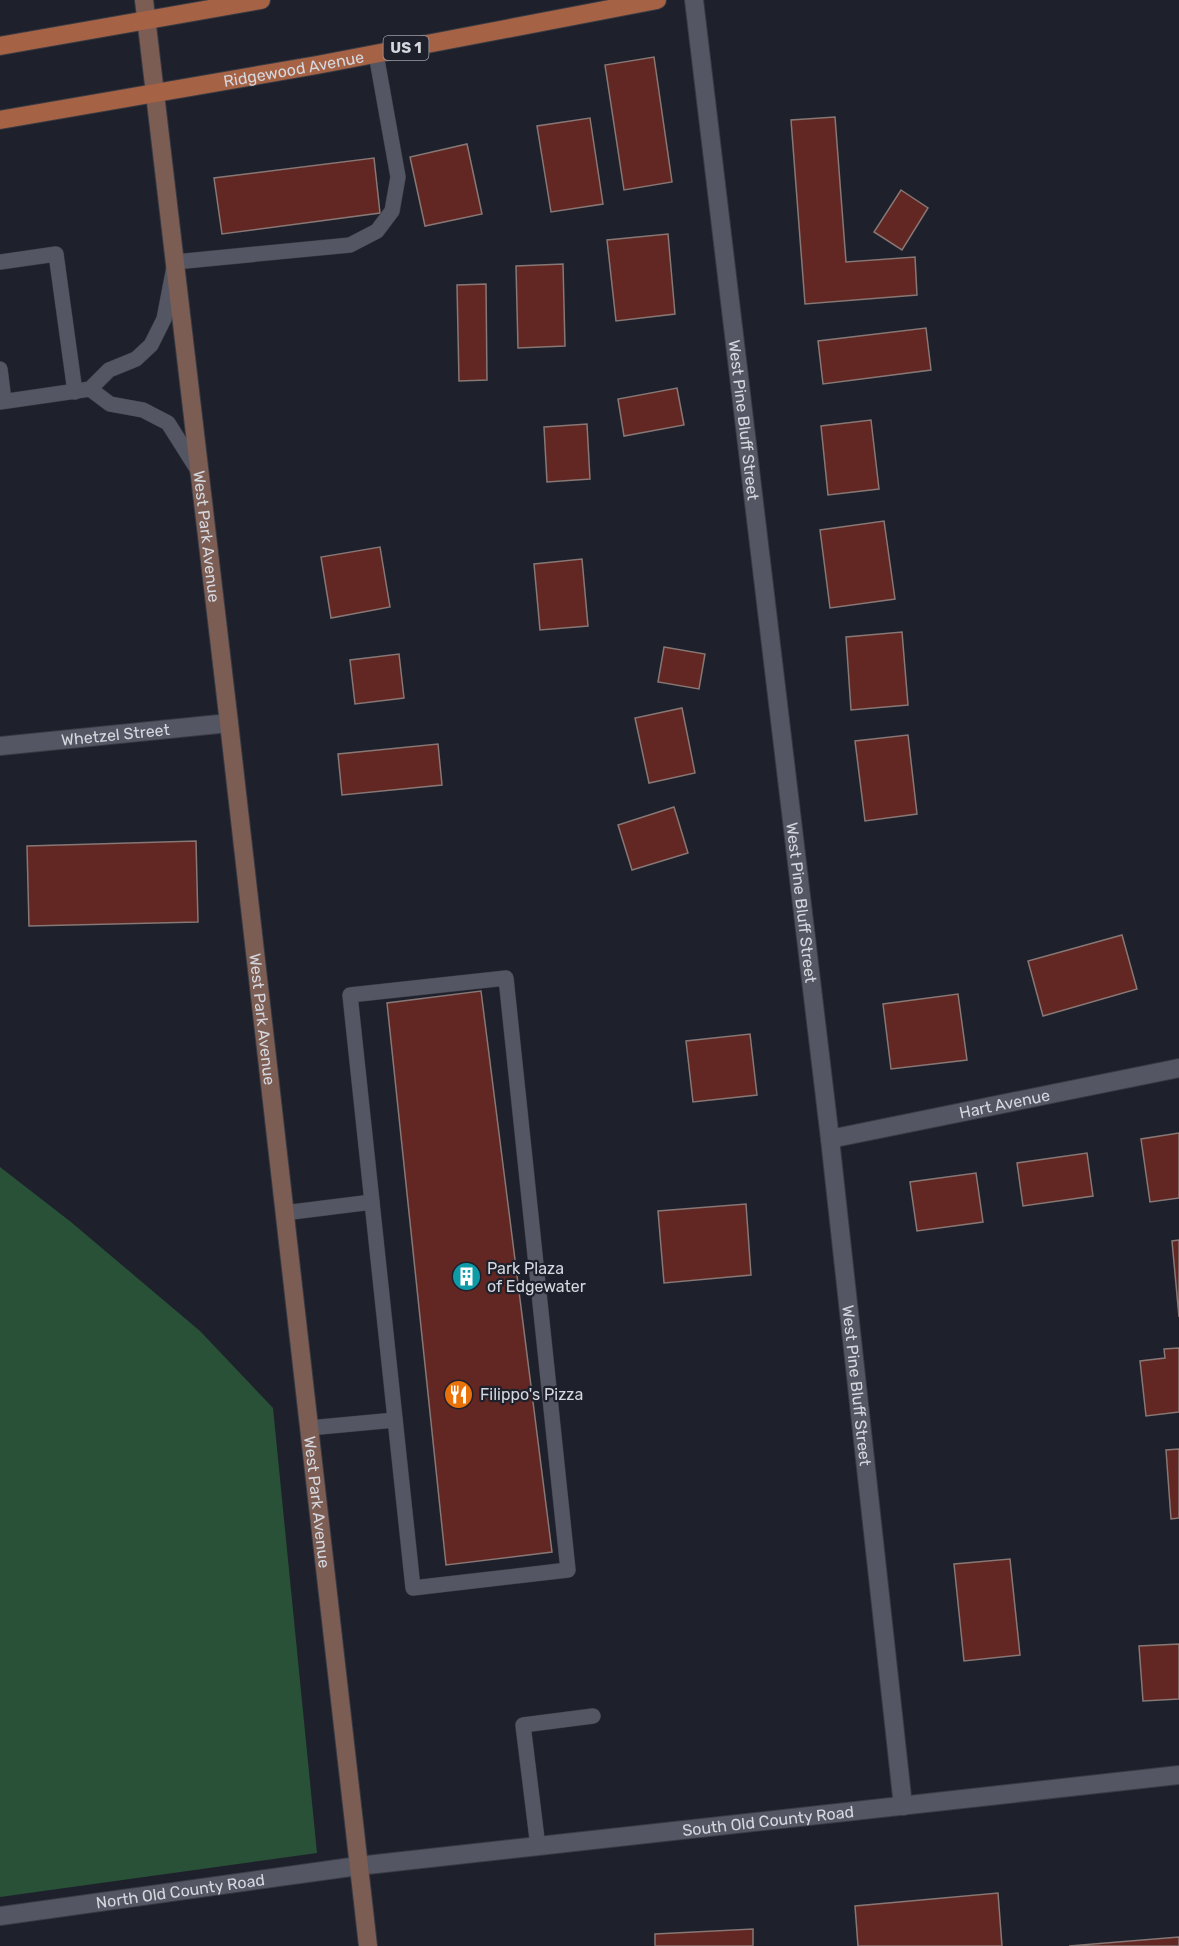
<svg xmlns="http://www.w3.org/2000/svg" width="1179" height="1946" viewBox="0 0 1179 1946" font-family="Rubik,sans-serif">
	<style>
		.green { fill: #285138 }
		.building { fill: #622722; stroke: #877775; stroke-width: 1.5 }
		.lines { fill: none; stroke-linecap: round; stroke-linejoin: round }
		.lane-casing { stroke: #393b44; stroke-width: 16 }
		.street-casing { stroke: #393b44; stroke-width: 20 }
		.secondary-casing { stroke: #393b44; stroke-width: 20 }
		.primary-casing { stroke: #393b44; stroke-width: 20 }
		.lane { stroke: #545763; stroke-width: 15 }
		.street { stroke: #545763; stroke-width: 18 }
		.secondary { stroke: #7c5d54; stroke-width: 18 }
		.primary { stroke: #a56244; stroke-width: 18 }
		.labels { text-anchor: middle; stroke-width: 4.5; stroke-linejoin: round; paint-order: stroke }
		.shield { fill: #1e202b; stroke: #9ea0a8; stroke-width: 1.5 }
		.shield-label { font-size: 15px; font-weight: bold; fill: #d5d7de }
		.street-label { font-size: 16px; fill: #d5d7de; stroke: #1e202b }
		.poi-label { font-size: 16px; fill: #d5d7de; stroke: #1e202b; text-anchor: start }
	</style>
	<rect width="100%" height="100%" fill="#1e202b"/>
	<polygon class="green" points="0,1167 71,1222 200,1331 273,1408 317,1853 0,1897"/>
	<g class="building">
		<polygon points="654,57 672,182 624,190 605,65"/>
		<polygon points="835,117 846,262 915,257 917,295 805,304 791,120"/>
		<polygon points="590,118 603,204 551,212 537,126"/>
		<polygon points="467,144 482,214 425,226 410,157"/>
		<polygon points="374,158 380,213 222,234 214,178"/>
		<polygon points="901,190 928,208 902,250 874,232"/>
		<polygon points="668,234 675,314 616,321 607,240"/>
		<polygon points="563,264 565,346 518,348 516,266"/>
		<polygon points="486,284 487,380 459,381 457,285"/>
		<polygon points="926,328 931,370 823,384 818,341"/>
		<polygon points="677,388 684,425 624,436 618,399"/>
		<polygon points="871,420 879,489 828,495 821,426"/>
		<polygon points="587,424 590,479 547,482 544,427"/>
		<polygon points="884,521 895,599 830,608 820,530"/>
		<polygon points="380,547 390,607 331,618 321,557"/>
		<polygon points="582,559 588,626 540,630 534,564"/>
		<polygon points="902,632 908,705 851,710 846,637"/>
		<polygon points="664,647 705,654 699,689 658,682"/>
		<polygon points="399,654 404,698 355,704 350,660"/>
		<polygon points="682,708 695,773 649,783 635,718"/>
		<polygon points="908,735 917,814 865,821 855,741"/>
		<polygon points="438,744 442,785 342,795 338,754"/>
		<polygon points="674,807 688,853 632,870 618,825"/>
		<polygon points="196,841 198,922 29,926 27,846"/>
		<polygon points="1122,935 1137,989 1043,1016 1028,961"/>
		<polygon points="481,991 552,1552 446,1565 387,1003"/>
		<polygon points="958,994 967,1060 891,1069 883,1004"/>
		<polygon points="750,1034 757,1095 693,1102 686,1041"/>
		<polygon points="1179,1133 1179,1198 1150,1202 1141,1139"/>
		<polygon points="1087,1153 1093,1196 1023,1206 1017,1163"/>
		<polygon points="976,1173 983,1222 917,1231 910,1182"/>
		<polygon points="746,1204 751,1275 664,1283 658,1211"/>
		<polygon points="1179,1240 1179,1317 1172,1241"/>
		<polygon points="1179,1348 1179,1412 1146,1416 1140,1361 1165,1358 1164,1349"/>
		<polygon points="1179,1449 1179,1518 1171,1519 1166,1450"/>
		<polygon points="1010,1559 1020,1655 964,1661 954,1564"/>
		<polygon points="1179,1644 1179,1699 1143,1701 1139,1646"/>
		<polygon points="998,1893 1002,1946 858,1946 855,1906"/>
		<polygon points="753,1929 753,1946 655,1946 655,1934"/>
		<polygon points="1179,1937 1179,1946 1069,1946"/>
	</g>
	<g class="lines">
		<defs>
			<g id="lane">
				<polyline points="0,262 56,254 75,392"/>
				<polyline points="0,369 4,401"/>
				<polyline points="90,389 110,404 143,410 168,423 199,472"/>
				<polyline points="0,402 90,389 109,370 136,359 151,345 164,319 175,262 350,245 377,231 392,211 398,177 376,54"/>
				<polygon points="506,978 568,1570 413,1588 350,995"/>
				<polyline points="284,1213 372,1202"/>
				<polyline points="309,1428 395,1420"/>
				<polyline points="538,1847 523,1725 593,1716"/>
			</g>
			<g id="street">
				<path id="s1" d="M694,0L830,1139L903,1806"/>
				<path id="s2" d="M0,746L229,723"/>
				<path id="s3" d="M830,1139L1179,1068"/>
				<path id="s4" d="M0,1916L358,1866L1179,1775"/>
			</g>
			<g id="secondary">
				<path id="s5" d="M144,0L229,723L368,1946"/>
			</g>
			<g id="primary">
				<polyline points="0,46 261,0"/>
				<path id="s6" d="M0,120L317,65L657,0"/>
			</g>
		</defs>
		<use href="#lane" class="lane-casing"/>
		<use href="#street" class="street-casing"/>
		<use href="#secondary" class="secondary-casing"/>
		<use href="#primary" class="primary-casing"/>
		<use href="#lane" class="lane"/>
		<use href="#street" class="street"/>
		<use href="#secondary" class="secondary"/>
		<use href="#primary" class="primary"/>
	</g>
	<defs>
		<symbol id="building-disc" viewBox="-11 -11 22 22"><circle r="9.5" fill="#0f9aa8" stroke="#1e202b"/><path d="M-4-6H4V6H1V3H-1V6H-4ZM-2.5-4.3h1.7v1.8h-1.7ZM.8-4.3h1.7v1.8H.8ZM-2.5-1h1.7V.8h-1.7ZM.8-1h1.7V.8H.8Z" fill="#fff"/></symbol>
		<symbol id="restaurant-disc" viewBox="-11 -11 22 22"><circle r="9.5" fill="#e8710a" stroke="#1e202b"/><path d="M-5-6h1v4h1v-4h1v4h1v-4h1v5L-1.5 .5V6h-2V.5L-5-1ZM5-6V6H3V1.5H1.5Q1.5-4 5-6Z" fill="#fff"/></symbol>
	</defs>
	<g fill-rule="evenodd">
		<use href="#building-disc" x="450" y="1260" width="33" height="33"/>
		<use href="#restaurant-disc" x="442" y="1378" width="33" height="33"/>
	</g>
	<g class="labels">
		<rect class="shield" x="383.5" y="36" width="45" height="24" rx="4.5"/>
		<g class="shield-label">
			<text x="406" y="53">US 1</text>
		</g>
		<g class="street-label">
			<text dy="6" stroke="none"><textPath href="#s6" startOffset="298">Ridgewood Avenue</textPath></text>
			<text dy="6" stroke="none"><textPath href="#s1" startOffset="423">West Pine Bluff Street</textPath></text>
			<text dy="6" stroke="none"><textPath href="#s5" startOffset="540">West Park Avenue</textPath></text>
			<text dy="6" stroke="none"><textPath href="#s2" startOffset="116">Whetzel Street</textPath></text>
			<text dy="6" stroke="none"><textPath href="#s1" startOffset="909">West Pine Bluff Street</textPath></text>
			<text dy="6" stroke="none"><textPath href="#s5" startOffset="1026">West Park Avenue</textPath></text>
			<text dy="6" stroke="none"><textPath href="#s3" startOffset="178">Hart Avenue</textPath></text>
			<text dy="6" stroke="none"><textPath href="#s1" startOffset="1395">West Pine Bluff Street</textPath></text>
			<text dy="6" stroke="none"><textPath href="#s5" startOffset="1512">West Park Avenue</textPath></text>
			<text dy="6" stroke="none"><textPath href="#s4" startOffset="774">South Old County Road</textPath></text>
			<text dy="6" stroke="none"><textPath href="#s4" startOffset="182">North Old County Road</textPath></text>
		</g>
		<g class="poi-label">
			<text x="487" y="1274">Park Plaza<tspan x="487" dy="18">of Edgewater</tspan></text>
			<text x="480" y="1400">Filippo's Pizza</text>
		</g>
	</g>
</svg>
